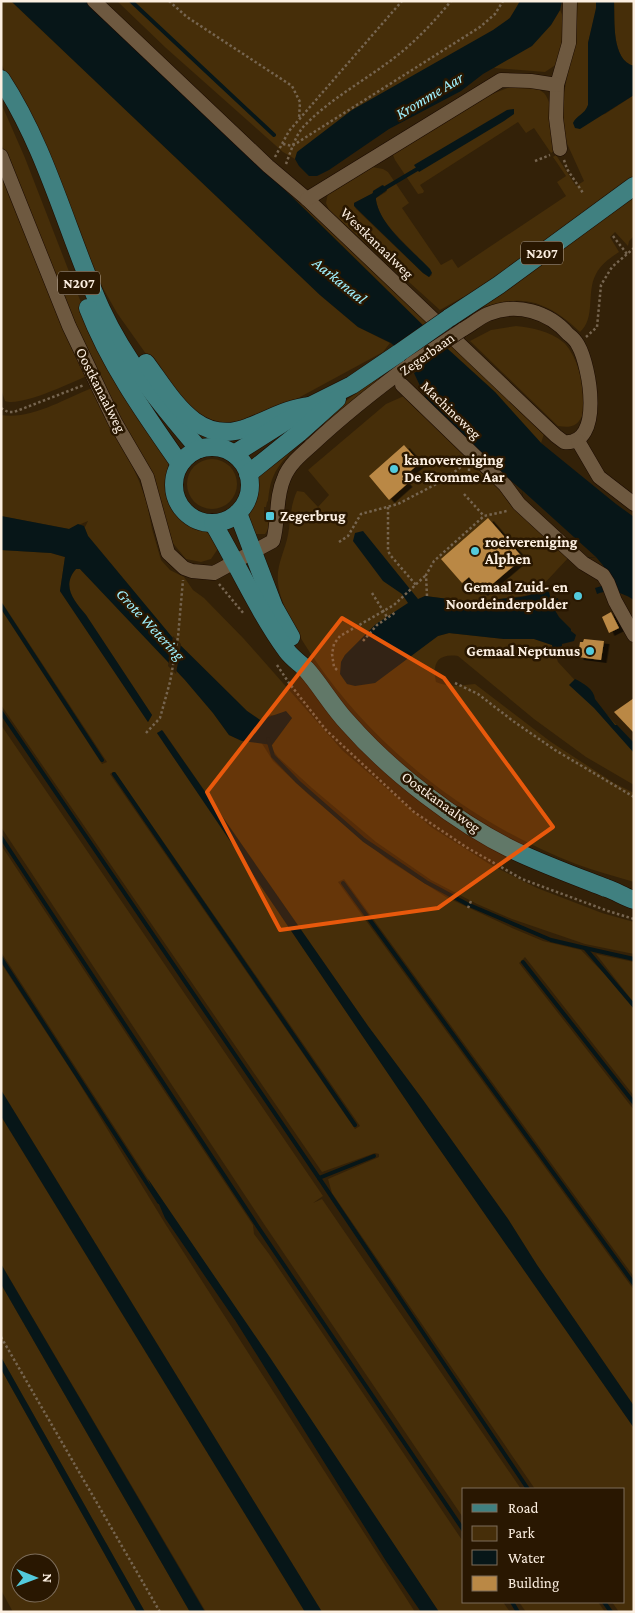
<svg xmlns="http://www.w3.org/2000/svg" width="635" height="1613" viewBox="0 0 635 1613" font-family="'Crimson Pro',serif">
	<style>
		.green { fill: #462e09; fill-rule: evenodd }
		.water { fill: #071618 }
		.pier { fill: #332108 }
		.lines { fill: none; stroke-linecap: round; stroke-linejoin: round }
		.stream { stroke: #071618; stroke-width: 4 }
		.building { fill: #ba8845; filter: url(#shadow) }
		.minor-casing { stroke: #1a0a00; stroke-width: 15 }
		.major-casing { stroke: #1a0a00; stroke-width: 19 }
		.path { stroke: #766550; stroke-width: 2.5; stroke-dasharray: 2.5 2.5; stroke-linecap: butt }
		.minor { stroke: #6e5940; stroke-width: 14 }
		.major { stroke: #408080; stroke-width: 18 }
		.minor-bridge-casing { stroke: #1a0a00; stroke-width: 15; stroke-linecap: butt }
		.major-bridge-casing { stroke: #1a0a00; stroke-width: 19; stroke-linecap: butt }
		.minor-bridge { stroke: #6e5940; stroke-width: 14 }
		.major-bridge { stroke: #408080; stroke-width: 18 }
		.marked { fill: #e8590c; fill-opacity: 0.2; stroke: #e8590c; stroke-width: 4; stroke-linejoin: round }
		.poi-dot { fill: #53cadc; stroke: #291701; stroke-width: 2 }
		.labels { text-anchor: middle; stroke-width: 5; stroke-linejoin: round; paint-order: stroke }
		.shield { fill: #291701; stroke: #bdae9e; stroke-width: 1 }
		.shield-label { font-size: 14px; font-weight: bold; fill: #fcefe1 }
		.street-label { font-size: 15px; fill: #fcefe1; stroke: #291701 }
		.poi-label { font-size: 15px; font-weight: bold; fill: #fcefe1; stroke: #291701; text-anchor: start }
		.water-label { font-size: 16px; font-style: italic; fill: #a0f1fe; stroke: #291701 }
	</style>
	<defs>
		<filter id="shadow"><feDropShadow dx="5.5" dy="3" stdDeviation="0" flood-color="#0009"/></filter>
	</defs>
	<rect width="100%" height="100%" fill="#332108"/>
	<g class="green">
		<polygon points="1,1 11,1 320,295 358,327 390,343 383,352 278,409 228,426 199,417 156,368 117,313 104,290 1,63"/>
		<polygon points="117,1 520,1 517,8 496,36 297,154 295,159 283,152 166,48"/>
		<path d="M577,1H596L597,8L588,43V105L585,112L575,120L605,114L634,95V177L464,299L463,297L440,310L329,210L326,203L328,193L372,167L383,169L388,172L409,203L402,208L441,265L452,259L458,268L566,196L557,182L566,176L553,157L556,155L576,186L584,181L565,139L560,113L575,37ZM382,185L387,190L386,192L376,198V200C379,222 403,241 417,256C422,262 427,269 432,275L429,277L423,273L356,209L354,203L372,194L373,191Z"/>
		<path d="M614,1H634V66C611,60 615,20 614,1Z"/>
		<polygon points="560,10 566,23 557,64 545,72 494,68 551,25"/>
		<path d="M518,84C527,85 537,87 544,93C553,102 554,136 556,149L551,153L534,128L526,133L518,122L420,185L424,191L423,193L418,194L395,160L393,155L394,152L487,96Z"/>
		<polygon points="1,103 25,158 87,318 168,459 169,491 174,505 182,516 189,521 208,529 218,545 217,550 211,559 201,562 186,559 172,542 155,482 114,408 62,296 1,143"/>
		<path d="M1,162L87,376C70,383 21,407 5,401L1,389Z"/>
		<polygon points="294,198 315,216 545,431 541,443 495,392 439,341"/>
		<path d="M634,198V236L629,241L628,246L615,232L610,237L619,252C610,258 601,264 596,274C586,292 596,318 580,332C562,315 540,299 514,301C504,302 493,305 483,307Z"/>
		<path d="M516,326C533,328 550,331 563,342C578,354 593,406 579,421C574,428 566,427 558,426L470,341L491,330Z"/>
		<path d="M377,377L379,379L324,425L322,423C308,436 282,457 274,475C270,483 269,492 268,501L267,502L266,507H264V514L268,515V519H271L269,528L265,534H254L248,521L257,476L320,421Z"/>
		<path d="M92,388L124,447L139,481L147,503L152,529L161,560L170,570L184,577L193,590L204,598L244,639L342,750L431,827L491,865L537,888L602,913L634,922V954L585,944L512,919L477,904L431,880L376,842L312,788L278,757L272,749V745L292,718L271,715L260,720L247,711L172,637L88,536L84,526L85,527L88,521L69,529L1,516V415C31,420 64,399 92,388Z"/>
		<path d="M404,396L419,412L422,409L569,557L541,587L530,595L472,602L425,596L376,624L345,655L341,662L449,633L504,639H534L552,645L558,662L634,744V785L586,757L534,719L458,656C437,653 432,664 436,682C450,688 462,685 475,684L551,742L614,783L634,793V882C615,876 595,871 576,864C473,824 378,752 315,660C302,641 280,606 278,583C276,565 285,551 288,535C291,519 290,506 297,491L304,492L318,507L329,495L308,470L386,404Z"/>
		<circle cx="212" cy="484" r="25"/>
		<path d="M1,550L51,553L65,557L60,591L148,722L152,715L86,615C74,601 61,586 76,569H80L185,680L213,713L229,735L242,741L261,742L273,761L309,795L388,860L446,897L512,928L543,941L581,950L634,1004V1096L525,957L519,963L634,1110V1277L344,879L338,882L634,1290V1406L537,1265L508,1219L423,1100L368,1026L163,731L157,733L429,1134L634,1428V1612H619L612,1602H624V1489H535L332,1193L328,1179L379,1157V1154L375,1153L322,1172L1,705V609L102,764L107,762L1,601ZM113,772H115L360,1126L355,1129L110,774Z"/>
		<polygon points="1,725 323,1196 313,1203 322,1199 521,1489 464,1489 464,1519 266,1227 1,827"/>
		<polygon points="1,845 253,1225 254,1234 269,1254 464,1543 464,1602 503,1602 510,1612 439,1612 148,1179 1,952"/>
		<polygon points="596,954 634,962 634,1003"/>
		<polygon points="1,963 76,1078 166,1225 415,1612 322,1612 1,1090"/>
		<polygon points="1,1116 305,1612 206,1612 1,1264"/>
		<polygon points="1,1284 190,1612 145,1612 1,1357"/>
		<path d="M1,1369L137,1612H13L1,1590ZM20,1563H50V1593H20Z"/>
		<polygon points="519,1602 598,1602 605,1612 526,1612"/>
	</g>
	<g class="water">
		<path d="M11,1H88L286,191L439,341L495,392L541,443L616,504L634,517V600C621,592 611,589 597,594L595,588L605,585L610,577L606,569L596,557L584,558L522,502L523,491L455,433L429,405L414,373L419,370L391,343L358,327L320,295Z"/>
		<polygon points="520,1 562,1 560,10 551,25 532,46 483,74 461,91 389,129 329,170 317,176 309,176 299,166 295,159 297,152 352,110 493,30 510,18"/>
		<path d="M596,1H614C615,20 611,60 634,66V95L580,129L575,128L573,123C576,116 585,114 588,105V43L596,8Z"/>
		<polygon points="514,109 514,114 504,121 419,172 414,165 507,110"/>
		<path d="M383,185L387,190L376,198V200C380,226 413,251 430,269L432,273L429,277L423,273L354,206V203L373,193V191Z"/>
		<path d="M1,516L69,529L78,524L84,526L88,536L172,637L247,711L260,720L286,711L292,718L272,745L242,741L229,735L213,713L185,680L80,569H76C61,586 74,601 86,615L152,715L148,722L60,591L65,557L51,553L1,550Z"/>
		<polygon points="363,531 418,599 425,596 472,602 521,597 530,595 541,587 549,592 551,600 558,598 559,604 553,607 559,617 571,629 571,631 576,635 574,641 562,644 562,646 553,650 552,645 534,639 504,639 449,633 438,636 375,683 355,686 347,684 340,674 341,662 345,655 376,624 408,603 402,594 383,581 353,541 355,533"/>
		<path d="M575,679C583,683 594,689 595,699L615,725H617L634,743V753L594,708L569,685Z"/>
		<polygon points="162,730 368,1026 423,1100 508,1219 537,1265 634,1406 634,1428 429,1134 157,733"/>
		<polygon points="1,1090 322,1612 305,1612 1,1116"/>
		<polygon points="148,1179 271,1359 439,1612 421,1612 386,1561 235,1320 165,1218"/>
		<polygon points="1,1264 198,1600 205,1612 190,1612 1,1284"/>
		<polygon points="1,1357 145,1612 137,1612 1,1369"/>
	</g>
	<g class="pier">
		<polygon points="523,491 596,557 584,558 522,502"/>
		<polygon points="173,636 181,644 176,674 168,666"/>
	</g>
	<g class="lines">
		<g class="stream">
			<polyline points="131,1 274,135"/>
			<polyline points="382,190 419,168"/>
			<polyline points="1,605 102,760"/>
			<polyline points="1,712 319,1178 528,1489"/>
			<polyline points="268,739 273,756 298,782 364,840 426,882 467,904 551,940 585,948 634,1006"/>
			<polyline points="114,774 355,1125"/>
			<polyline points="1,837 258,1227 464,1531"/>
			<polyline points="343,883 634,1284"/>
			<polyline points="585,948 634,959"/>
			<polyline points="1,958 159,1202"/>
			<polyline points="523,962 634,1103"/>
			<polyline points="319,1178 374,1156"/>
			<polyline points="512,1602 518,1612"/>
			<polyline points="604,1602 611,1612"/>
		</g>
	</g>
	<g class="building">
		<polygon points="404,445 420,463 402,478 407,484 389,500 369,476"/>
		<polygon points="488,518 523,558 482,593 469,577 462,583 441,559"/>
		<polygon points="611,612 619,628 609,633 602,617"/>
		<polygon points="584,639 604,641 601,660 578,657 580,642 583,642"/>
		<polygon points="634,698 634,733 614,712"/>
	</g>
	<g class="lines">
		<defs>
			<g id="minor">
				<path d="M94,1L268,166L307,199L556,436L564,442C604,446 590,366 578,345C576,341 572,337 568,334C549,312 517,302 488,314C479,318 471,325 462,330"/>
				<polyline points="560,149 556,118 557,85 569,43 570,1"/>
				<path d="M1,156L69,326L115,422L147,477L168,553L184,568L192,571L214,573L273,541C279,521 275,498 284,478C289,464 303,453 313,444C344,415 377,389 411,364"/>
				<polyline points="307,199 501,80 531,81 557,85"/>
				<polyline points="402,385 505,485 519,504 583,563 603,575 608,583 615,601 634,635"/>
				<polyline points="578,441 599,477 634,504"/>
			</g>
			<g id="major">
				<path d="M1,79C47,149 67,233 101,309C125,361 162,406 199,449"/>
				<path d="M88,308C110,365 145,414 180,464"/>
				<polyline points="449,318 499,285 634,186"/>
				<path d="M146,363C172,398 198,448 249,427C270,419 288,408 310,406"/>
				<circle cx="212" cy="485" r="38"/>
				<polyline points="234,454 310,406 352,385 399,353"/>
				<polyline points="248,474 299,433 337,399"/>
				<polyline points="238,513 274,607 291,637"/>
				<path d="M213,523C238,565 258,611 287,651C292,658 300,663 306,669C321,686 332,706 348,723C391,772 457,823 515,851C545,865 575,876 606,888C616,891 624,897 634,900"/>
			</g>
		</defs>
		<use href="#minor" class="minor-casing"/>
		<use href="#major" class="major-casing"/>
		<g class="path">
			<polyline points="169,1 187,17 292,86 300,102 299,119"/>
			<polyline points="283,144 292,146 480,27 495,14 503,1"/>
			<polyline points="275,157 289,131 402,1"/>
			<polyline points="564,160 567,169 583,193"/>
			<polyline points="535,161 550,155"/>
			<path d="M286,164C291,151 295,136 304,126C330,99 364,81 394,58C415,42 434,22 451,1"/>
			<polyline points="613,236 627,254"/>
			<polyline points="586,337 597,327 601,285 612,267 634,248"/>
			<polyline points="1,408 8,412 14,412 84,385"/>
			<polyline points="469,476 469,467"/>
			<polyline points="464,494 484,516"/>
			<polyline points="388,507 388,551 391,556 416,585"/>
			<polyline points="339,542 348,536 361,514 398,504 444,480 466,463"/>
			<polyline points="219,584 244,614"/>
			<polyline points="372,593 387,617"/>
			<polyline points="427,596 426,575 434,561 484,516 507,511"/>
			<polyline points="363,641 377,625 396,612"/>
			<polyline points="277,665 289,683 326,730 414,812 466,847 522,879 608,911 634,919"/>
			<polyline points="337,670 334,667 332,654 334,644 340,636 394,605 426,575"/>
			<polyline points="455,683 478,694 513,721 555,750 634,797"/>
			<polyline points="146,733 160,718 170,682 178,637 183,580"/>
			<polyline points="468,908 471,901"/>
			<polyline points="1,1337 160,1612"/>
		</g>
		<use href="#minor" class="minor"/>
		<use href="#major" class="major"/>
		<defs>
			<polyline id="minor-bridge" points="411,364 462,330"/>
			<polyline id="major-bridge" points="399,353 449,318"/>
		</defs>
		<use href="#minor-bridge" class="minor-bridge-casing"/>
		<use href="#major-bridge" class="major-bridge-casing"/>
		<use href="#minor-bridge" class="minor-bridge"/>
		<use href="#major-bridge" class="major-bridge"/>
	</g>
	<path class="marked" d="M342,618L444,678L553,827L438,908L280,930L207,792Z"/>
	<g class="poi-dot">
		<circle cx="394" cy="469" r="5"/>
		<rect x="265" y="511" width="10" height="10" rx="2.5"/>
		<circle cx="475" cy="551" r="5"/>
		<circle cx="578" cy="596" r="5"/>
		<circle cx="590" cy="651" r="5"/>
	</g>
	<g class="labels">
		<g class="shield">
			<rect x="521" y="241.5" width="42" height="23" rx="4"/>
			<rect x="58" y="271.5" width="42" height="23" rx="4"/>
		</g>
		<g class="shield-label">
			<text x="542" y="258">N207</text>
			<text x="79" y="288">N207</text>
		</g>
		<g class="street-label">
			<text transform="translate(377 243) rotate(44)" y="5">Westkanaalweg</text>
			<text transform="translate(427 354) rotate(-35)" y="5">Zegerbaan</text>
			<text transform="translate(101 390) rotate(63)" y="5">Oostkanaalweg</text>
			<text transform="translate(451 410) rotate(44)" y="5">Machineweg</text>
			<text transform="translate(441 802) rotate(36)" y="5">Oostkanaalweg</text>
		</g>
		<g class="poi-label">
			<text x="404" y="465">kanovereniging<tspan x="404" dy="17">De Kromme Aar</tspan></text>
			<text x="280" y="521">Zegerbrug</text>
			<text x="485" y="547">roeivereniging<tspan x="485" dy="17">Alphen</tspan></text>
			<text x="568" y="592" text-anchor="end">Gemaal Zuid- en<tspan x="568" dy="17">Noordeinderpolder</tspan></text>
			<text x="580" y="656" text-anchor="end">Gemaal Neptunus</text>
		</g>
		<g class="water-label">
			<text transform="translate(429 95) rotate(-31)" y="6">Kromme Aar</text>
			<text transform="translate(340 280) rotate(39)" y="6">Aarkanaal</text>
			<text transform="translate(151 624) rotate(47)" y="6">Grote Wetering</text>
		</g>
	</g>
	<rect width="635" height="1613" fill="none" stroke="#fcefe1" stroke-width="5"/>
	<rect x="462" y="1488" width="162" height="115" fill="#291701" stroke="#7d6d5b"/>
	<rect x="472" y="1504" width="25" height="8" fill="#408080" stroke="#7d6d5b"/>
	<text x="508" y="1513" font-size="15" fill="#fcefe1">Road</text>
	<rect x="472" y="1526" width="25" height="15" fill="#462e09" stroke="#7d6d5b"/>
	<text x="508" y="1538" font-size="15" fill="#fcefe1">Park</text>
	<rect x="472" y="1550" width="25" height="15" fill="#071618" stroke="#7d6d5b"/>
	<text x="508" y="1563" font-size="15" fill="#fcefe1">Water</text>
	<rect x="472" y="1576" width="25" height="15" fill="#ba8845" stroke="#7d6d5b"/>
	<text x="508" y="1588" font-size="15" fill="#fcefe1">Building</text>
	<g transform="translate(35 1578) rotate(91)"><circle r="24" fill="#291701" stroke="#7d6d5b"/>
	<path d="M0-4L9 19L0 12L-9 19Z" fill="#53cadc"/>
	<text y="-8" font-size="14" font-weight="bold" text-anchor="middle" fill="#fcefe1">N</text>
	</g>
</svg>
